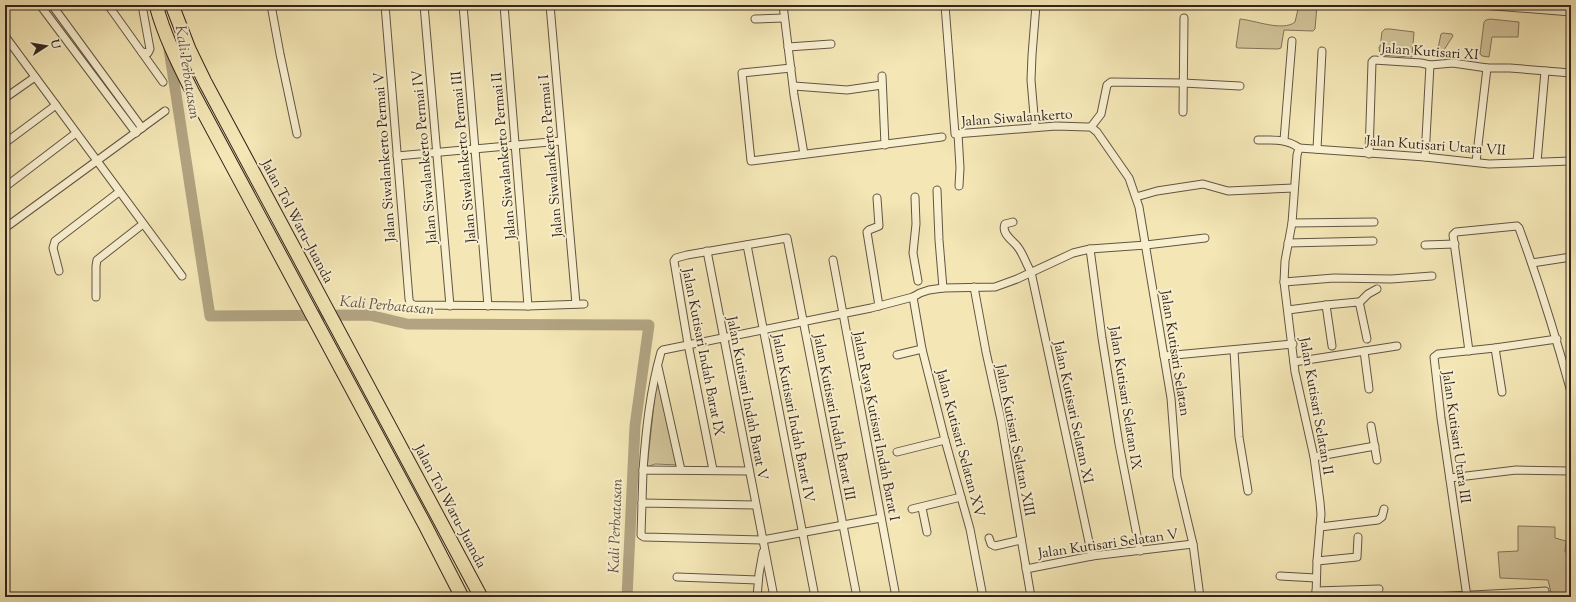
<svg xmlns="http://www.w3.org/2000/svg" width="1576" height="602" viewBox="0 0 1576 602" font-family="'Sorts Mill Goudy',serif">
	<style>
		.green { fill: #d3c59b; stroke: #82755c }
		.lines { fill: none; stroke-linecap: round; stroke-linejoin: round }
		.river { stroke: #b2a482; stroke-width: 11 }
		.street-casing { stroke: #625544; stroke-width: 9 }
		.highway-casing { stroke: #31251e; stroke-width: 15 }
		.street { stroke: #f8efcf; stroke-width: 7 }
		.highway { stroke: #f4e6b5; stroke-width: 13 }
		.labels { text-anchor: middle; stroke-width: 4; stroke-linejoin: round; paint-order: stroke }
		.street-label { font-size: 14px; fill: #31251e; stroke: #f8efcf }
		.water-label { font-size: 15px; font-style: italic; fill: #5e5141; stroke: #f8efcf }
	</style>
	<rect width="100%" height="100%" fill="#f4e6b5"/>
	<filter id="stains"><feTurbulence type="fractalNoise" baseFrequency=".005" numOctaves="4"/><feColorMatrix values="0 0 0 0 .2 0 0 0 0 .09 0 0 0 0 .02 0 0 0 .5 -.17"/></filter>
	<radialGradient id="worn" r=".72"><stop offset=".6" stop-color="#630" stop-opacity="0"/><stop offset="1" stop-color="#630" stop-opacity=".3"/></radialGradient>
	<g class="green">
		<path d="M1299,5L1317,6L1315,29L1313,31L1284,30L1281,48L1278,49L1238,48L1236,47L1240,19C1254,20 1283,32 1295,22Z"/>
		<polygon points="1490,19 1519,22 1518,37 1492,37 1489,57 1482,56 1480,54 1484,22 1486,20"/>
		<polygon points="1390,29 1414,32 1412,57 1380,55 1379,47 1380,47 1382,32 1385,29"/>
		<polygon points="1443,33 1452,34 1453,36 1440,56 1437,53 1441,34"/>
		<polygon points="657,377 679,465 655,464 647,467"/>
		<polygon points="1518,526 1555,527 1555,538 1566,541 1565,552 1571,553 1571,597 1552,597 1548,580 1500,578 1498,552 1518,551"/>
	</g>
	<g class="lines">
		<polyline class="river" points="169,49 210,316 369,315 407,324 649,325 635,426 627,597"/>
		<defs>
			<g id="street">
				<polyline points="40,5 136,133"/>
				<polyline points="52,5 142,128"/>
				<polyline points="108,5 163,82"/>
				<polyline points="142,5 150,49 148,53 142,52"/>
				<polyline points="271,5 280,54 297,134"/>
				<polyline points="385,5 409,299 410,303 414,305 528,306 584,304"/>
				<polyline points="424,5 450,306"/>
				<polyline points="463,5 488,306"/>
				<polyline points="504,5 528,306"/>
				<polyline points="550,5 576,304"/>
				<polyline points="783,5 794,95 804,154"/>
				<polyline points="945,5 955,134 1056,126 1087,127 1091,127 1097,132 1129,178 1139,207 1171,398 1177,477 1193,544 1200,597"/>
				<polyline points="1481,5 1571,12"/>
				<polyline points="755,19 784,18"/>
				<polyline points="5,36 182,276"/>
				<polyline points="788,47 831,44"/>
				<polyline points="791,68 742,73 751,161 942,137"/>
				<polyline points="882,76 885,145"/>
				<polyline points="794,86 847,90 882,85"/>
				<polyline points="5,98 35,77"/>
				<polyline points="1183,112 1184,18"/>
				<polyline points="1035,127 1031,80 1032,55 1036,5"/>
				<polyline points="1091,127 1101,114 1107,85 1111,82 1183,83 1240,86"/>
				<polyline points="958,134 960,168 959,186"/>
				<path d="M1258,140C1274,140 1287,139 1299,148"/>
				<polyline points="1284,140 1292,41"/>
				<polyline points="5,143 56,105"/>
				<polyline points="1299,148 1297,155 1292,223 1285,261 1284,282 1295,372 1314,457 1320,502 1321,514 1317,561 1316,597"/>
				<polyline points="1299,148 1425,157 1489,164 1571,161"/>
				<polyline points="1317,149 1322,51"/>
				<polyline points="1369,154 1372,62 1374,60 1421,63 1430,65 1453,63 1487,68 1510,68 1571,73"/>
				<polyline points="397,156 561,141"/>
				<polyline points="1425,157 1430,65"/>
				<polyline points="1476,162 1487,68"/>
				<polyline points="1537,162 1545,71"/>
				<polyline points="5,187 76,133"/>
				<polyline points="937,190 939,240 943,288"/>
				<polyline points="915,197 916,224 913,253 918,281"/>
				<polyline points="1136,197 1157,191 1203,184 1228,191 1294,188"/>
				<polyline points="877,198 879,226 869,230 867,232 879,306"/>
				<path d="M1013,222L1005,224C1001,233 1012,240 1017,246C1023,253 1026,264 1031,272L1092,556"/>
				<polyline points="1292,223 1374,222"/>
				<polyline points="5,228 165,111"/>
				<polyline points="1288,243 1373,241"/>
				<polyline points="747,245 815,597"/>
				<polyline points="1425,245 1455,244"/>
				<polyline points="1090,249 1102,338 1119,444 1140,551"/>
				<polyline points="707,251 774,597"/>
				<polyline points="833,260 896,597"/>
				<polyline points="1532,263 1571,257"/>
				<polyline points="59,271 53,248 55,241 119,192"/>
				<polyline points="1284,282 1334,278 1391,279 1432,276"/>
				<polyline points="974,287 986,352 1001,420 1031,597"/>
				<polyline points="96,297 96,266 97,260 143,224"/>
				<polyline points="913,297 922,349 945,440 970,529 983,597"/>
				<polyline points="1359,303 1368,294 1377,289"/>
				<polyline points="1326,305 1332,346"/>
				<polyline points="1288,310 1326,305 1358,302 1360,306 1367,339"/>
				<polyline points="1495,348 1502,392"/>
				<polyline points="1234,350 1239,437 1248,491"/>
				<polyline points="1364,351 1369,389"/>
				<path d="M1469,351L1453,235L1456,232L1517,226L1519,228C1539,282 1556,337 1571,392"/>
				<polyline points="897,355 922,349"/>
				<polyline points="1164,356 1293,344"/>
				<polyline points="1294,362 1397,346"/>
				<polyline points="658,367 681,470"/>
				<polyline points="1371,426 1377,460"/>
				<polyline points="897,452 945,440"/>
				<polyline points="1314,457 1375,446"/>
				<path d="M643,470C646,430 650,391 661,352L663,350L871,308L913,297L920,293L929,290L943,288L995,287L1017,279L1073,253L1090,249L1146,245L1205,238"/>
				<polyline points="713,470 688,344 674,261 676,258 687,255 787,238 857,597"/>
				<polyline points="1450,478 1516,470 1571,471"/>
				<polyline points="642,503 643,470 749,471"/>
				<polyline points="755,505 642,503 641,535 644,537 762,540 881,518"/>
				<polyline points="922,508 927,532"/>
				<polyline points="912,509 961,497"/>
				<polyline points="1320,527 1378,520 1382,517 1384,509"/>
				<polyline points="989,538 991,544 995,546 1021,540"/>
				<polyline points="1317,561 1357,557 1358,537"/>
				<polyline points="1026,569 1092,556 1193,544"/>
				<polyline points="1280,576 1316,578"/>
				<polyline points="677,577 758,580"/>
				<polyline points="1316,591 1379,589"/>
				<polyline points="1532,592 1545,591"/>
				<polyline points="757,597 759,574 763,552"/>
				<polyline points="1433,597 1532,592 1533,597"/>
				<polyline points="1467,597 1441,418 1434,357 1438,354 1495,348 1557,339"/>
			</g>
			<g id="highway">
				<path d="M156,5C164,35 178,63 192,91L425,525L462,597"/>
				<polyline points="172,5 189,49 205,82 481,597"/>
			</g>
		</defs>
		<use href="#street" class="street-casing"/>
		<use href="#highway" class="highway-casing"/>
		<use href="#street" class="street"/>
		<use href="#highway" class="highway"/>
	</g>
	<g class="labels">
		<g class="street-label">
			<text transform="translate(1430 51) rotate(4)" y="5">Jalan Kutisari XI</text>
			<text transform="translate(1017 117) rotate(-4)" y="5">Jalan Siwalankerto</text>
			<text transform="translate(1436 145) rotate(4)" y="5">Jalan Kutisari Utara VII</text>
			<text transform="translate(503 156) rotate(-95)" y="5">Jalan Siwalankerto Permai II</text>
			<text transform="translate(550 156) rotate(-95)" y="5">Jalan Siwalankerto Permai I</text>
			<text transform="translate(384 157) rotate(-94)" y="5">Jalan Siwalankerto Permai V</text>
			<text transform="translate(424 157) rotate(-95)" y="5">Jalan Siwalankerto Permai IV</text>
			<text transform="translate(463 157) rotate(-95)" y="5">Jalan Siwalankerto Permai III</text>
			<text transform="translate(298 221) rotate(62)" y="5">Jalan Tol Waru–Juanda</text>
			<text transform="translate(704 352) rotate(79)" y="5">Jalan Kutisari Indah Barat IX</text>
			<text transform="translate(1176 353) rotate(81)" y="5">Jalan Kutisari Selatan</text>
			<text transform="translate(748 398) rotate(79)" y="5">Jalan Kutisari Indah Barat V</text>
			<text transform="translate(1126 398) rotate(81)" y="5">Jalan Kutisari Selatan IX</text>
			<text transform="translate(1317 406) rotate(80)" y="5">Jalan Kutisari Selatan II</text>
			<text transform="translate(1074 412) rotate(78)" y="5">Jalan Kutisari Selatan XI</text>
			<text transform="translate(835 417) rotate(79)" y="5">Jalan Kutisari Indah Barat III</text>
			<text transform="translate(794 418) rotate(79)" y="5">Jalan Kutisari Indah Barat IV</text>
			<text transform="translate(877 426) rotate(79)" y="5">Jalan Raya Kutisari Indah Barat I</text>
			<text transform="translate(1457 437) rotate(82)" y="5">Jalan Kutisari Utara III</text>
			<text transform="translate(1016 440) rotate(79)" y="5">Jalan Kutisari Selatan XIII</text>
			<text transform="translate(961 443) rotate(75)" y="5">Jalan Kutisari Selatan XV</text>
			<text transform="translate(451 506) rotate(62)" y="5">Jalan Tol Waru–Juanda</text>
			<text transform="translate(1108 543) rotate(-8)" y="5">Jalan Kutisari Selatan V</text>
		</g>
		<g class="water-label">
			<text transform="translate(188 72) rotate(81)" y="5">Kali Perbatasan</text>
			<text transform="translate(387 305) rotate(5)" y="5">Kali Perbatasan</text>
			<text transform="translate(615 526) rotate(-88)" y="5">Kali Perbatasan</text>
		</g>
	</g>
	<rect width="1576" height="602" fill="none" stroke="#f4e6b5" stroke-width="20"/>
	<rect x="6" y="6" width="1564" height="590" fill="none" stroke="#31251e" stroke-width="2"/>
	<rect x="10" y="10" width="1556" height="582" fill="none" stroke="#31251e"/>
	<g transform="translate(46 46) rotate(78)" stroke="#f8efcf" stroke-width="3" paint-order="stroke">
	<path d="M0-3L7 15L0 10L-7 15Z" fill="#31251e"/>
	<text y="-6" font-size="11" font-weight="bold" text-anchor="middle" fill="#31251e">U</text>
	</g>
	<rect width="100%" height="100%" filter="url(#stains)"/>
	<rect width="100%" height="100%" fill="url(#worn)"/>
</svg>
